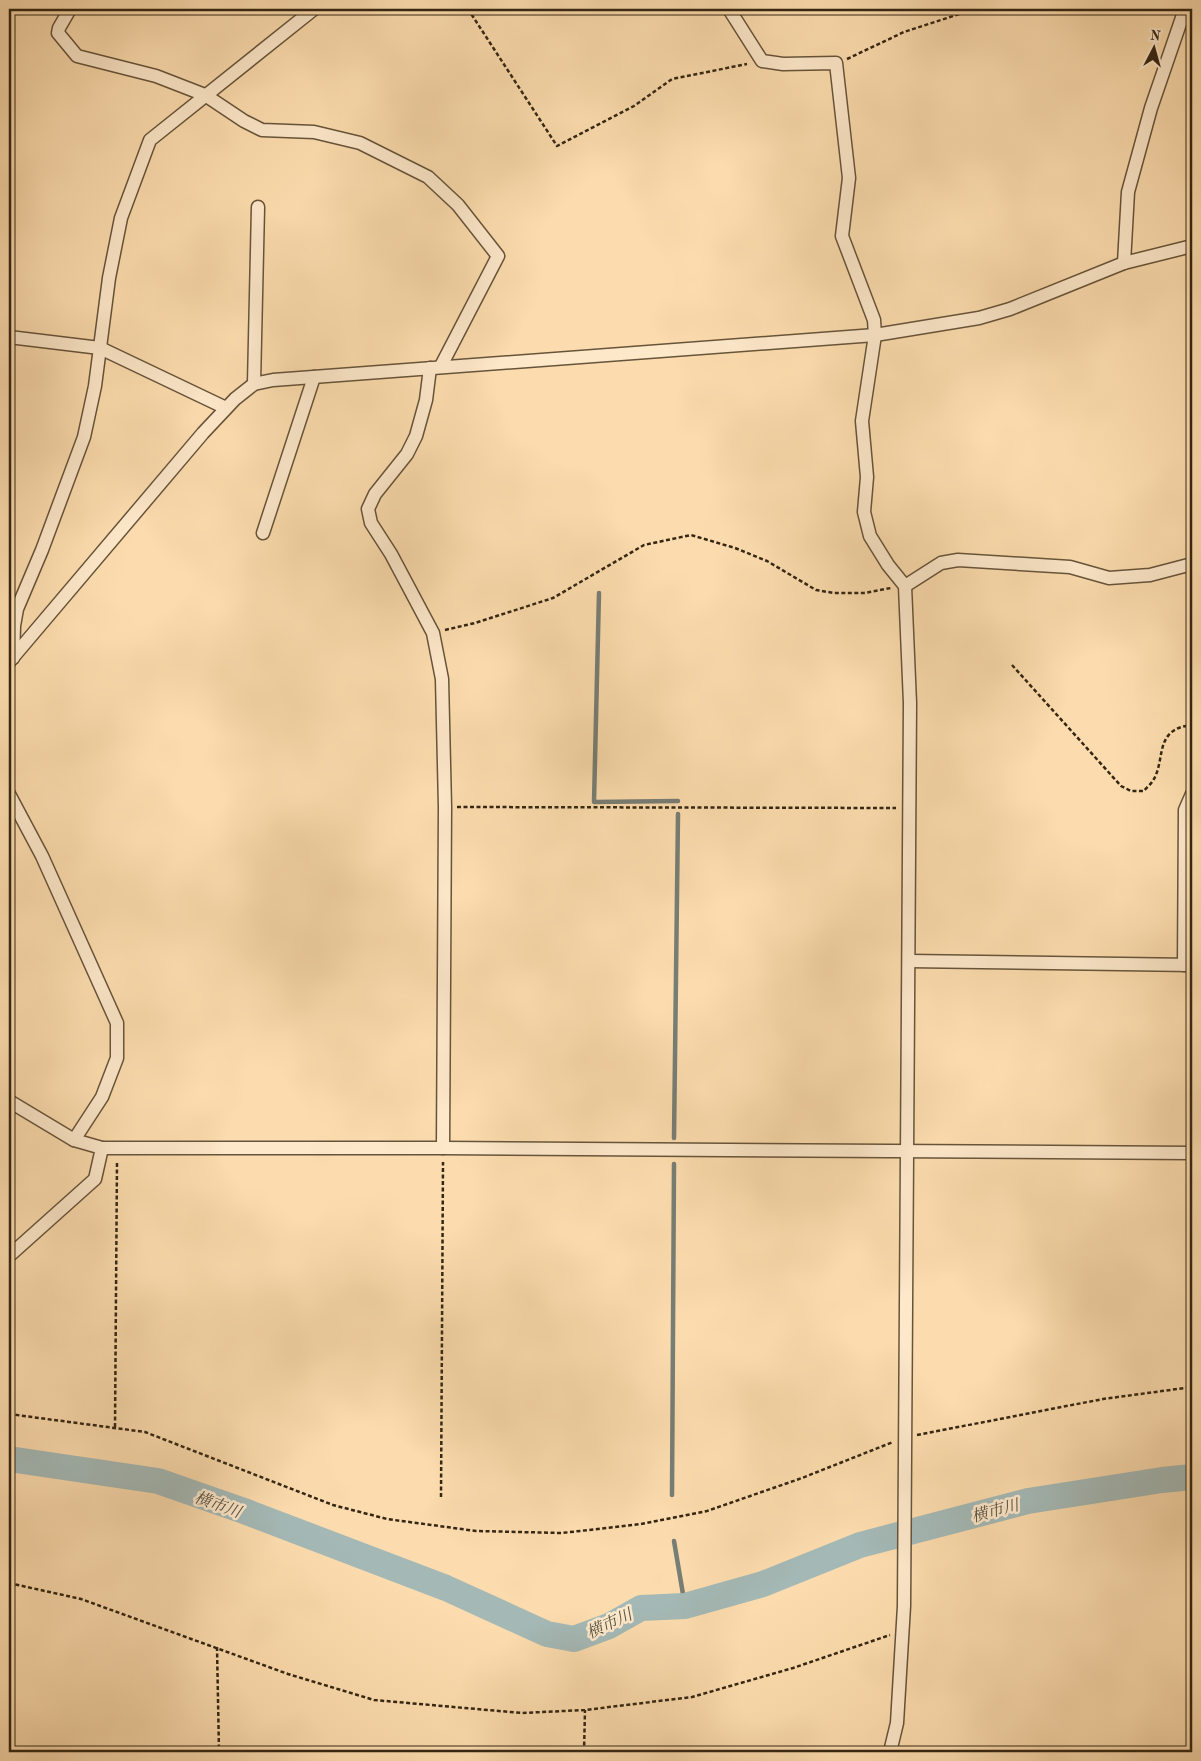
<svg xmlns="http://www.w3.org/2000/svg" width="1201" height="1761" viewBox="0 0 1201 1761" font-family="'Old Standard TT','Noto Serif JP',serif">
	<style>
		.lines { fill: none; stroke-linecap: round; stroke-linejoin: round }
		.stream { stroke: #777e75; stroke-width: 4.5 }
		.river { stroke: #a4b9b6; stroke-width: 26 }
		.street-casing { stroke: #66543a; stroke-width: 15 }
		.path { stroke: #342613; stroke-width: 2.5; stroke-dasharray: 4 2.5; stroke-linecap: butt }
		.street { stroke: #fde8ca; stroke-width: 12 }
		.labels { text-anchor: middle; stroke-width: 5; stroke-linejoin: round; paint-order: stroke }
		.water-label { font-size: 16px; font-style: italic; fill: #565244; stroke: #fde8ca }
	</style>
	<rect width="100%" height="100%" fill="#fcdcae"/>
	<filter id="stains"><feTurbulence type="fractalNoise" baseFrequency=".004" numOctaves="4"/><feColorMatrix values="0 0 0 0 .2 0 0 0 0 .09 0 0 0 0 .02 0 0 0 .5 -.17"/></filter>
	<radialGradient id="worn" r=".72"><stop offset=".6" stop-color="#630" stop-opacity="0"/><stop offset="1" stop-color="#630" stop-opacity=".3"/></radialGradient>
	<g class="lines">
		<g class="stream">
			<polyline points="599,593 594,802 678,801"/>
			<polyline points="674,1138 678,814"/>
			<polyline points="672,1495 674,1164"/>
			<polyline points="674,1541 685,1606"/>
		</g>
		<polyline class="river" points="9,1459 158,1481 244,1511 446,1588 547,1634 574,1639 609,1626 641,1608 685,1606 763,1584 860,1545 1028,1501 1162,1480 1192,1477"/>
		<defs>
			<g id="street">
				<polyline points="70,9 59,28 58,33 77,56 156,76 205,95 244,121 262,130 314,132 360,143 428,177 458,205 498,256 441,366"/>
				<polyline points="729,9 762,61 783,64 836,63 849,178 842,236 874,320 875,335 862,421 867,477 864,512 870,536 888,565 905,586 910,703 904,1606 897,1723 890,1752"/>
				<polyline points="1124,263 1128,192 1151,108 1185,9"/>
				<polyline points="9,337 100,348 226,408"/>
				<polyline points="430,368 426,400 416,436 407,454 375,494 368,509 371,523 391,554 433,633 442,679 445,807 443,1148"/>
				<polyline points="254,384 258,207"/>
				<polyline points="263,533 314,377"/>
				<polyline points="905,586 941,563 958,560 1070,567 1109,578 1150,575 1192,564"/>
				<polyline points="13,658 14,626 17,609 42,550 84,437 95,386 109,278 121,218 150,140 314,9"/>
				<polyline points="9,662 203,433 235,399 254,384 273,380 875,335 979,318 1010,309 1124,263 1192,246"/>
				<polyline points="9,794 42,856 117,1023 117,1058 102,1097 74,1140"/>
				<polyline points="909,961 1192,965"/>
				<polyline points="1184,965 1185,810 1192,794"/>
				<polyline points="9,1101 74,1140 102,1148 443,1148 1192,1153"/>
				<polyline points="9,1256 95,1179 102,1148"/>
			</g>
		</defs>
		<use href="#street" class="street-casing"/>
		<g class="path">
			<polyline points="468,9 557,146 634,106 672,79 747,64"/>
			<polyline points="847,59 904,32 975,9"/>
			<polyline points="445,630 475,623 553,598 644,545 691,535 735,548 767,561 816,590 834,593 864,593 891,588"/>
			<path d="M1012,665L1121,786L1131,791H1144C1146,788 1150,785 1152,782C1167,761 1152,729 1192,725"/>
			<polyline points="457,807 896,808"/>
			<polyline points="9,1414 145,1432 333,1505 387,1519 476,1531 562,1533 641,1524 707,1511 802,1478 893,1442"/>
			<polyline points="115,1427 117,1161"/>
			<polyline points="917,1435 1103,1399 1192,1387"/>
			<polyline points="441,1497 443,1162"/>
			<polyline points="9,1583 81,1599 288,1674 374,1700 522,1713 585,1710 692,1697 793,1668 890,1635"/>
			<polyline points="217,1647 219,1752"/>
			<polyline points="584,1752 585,1710"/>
		</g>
		<use href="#street" class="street"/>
	</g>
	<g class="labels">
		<g class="water-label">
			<text transform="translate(218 1504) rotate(20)" y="6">横市川</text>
			<text transform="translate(995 1510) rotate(-15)" y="6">横市川</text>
			<text transform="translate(609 1623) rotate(-25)" y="6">横市川</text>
		</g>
	</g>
	<rect width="1201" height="1761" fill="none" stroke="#fcdcae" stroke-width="30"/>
	<rect x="10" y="10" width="1181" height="1741" fill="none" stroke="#342613" stroke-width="2.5"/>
	<rect x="15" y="15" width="1171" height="1731" fill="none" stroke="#342613"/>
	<g transform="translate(1154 48) rotate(6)" stroke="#fde8ca" stroke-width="4" paint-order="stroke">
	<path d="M0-4L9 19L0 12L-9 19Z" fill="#342613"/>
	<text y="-8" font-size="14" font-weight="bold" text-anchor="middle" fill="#342613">N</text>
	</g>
	<rect width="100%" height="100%" filter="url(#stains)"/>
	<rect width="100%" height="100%" fill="url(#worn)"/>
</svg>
